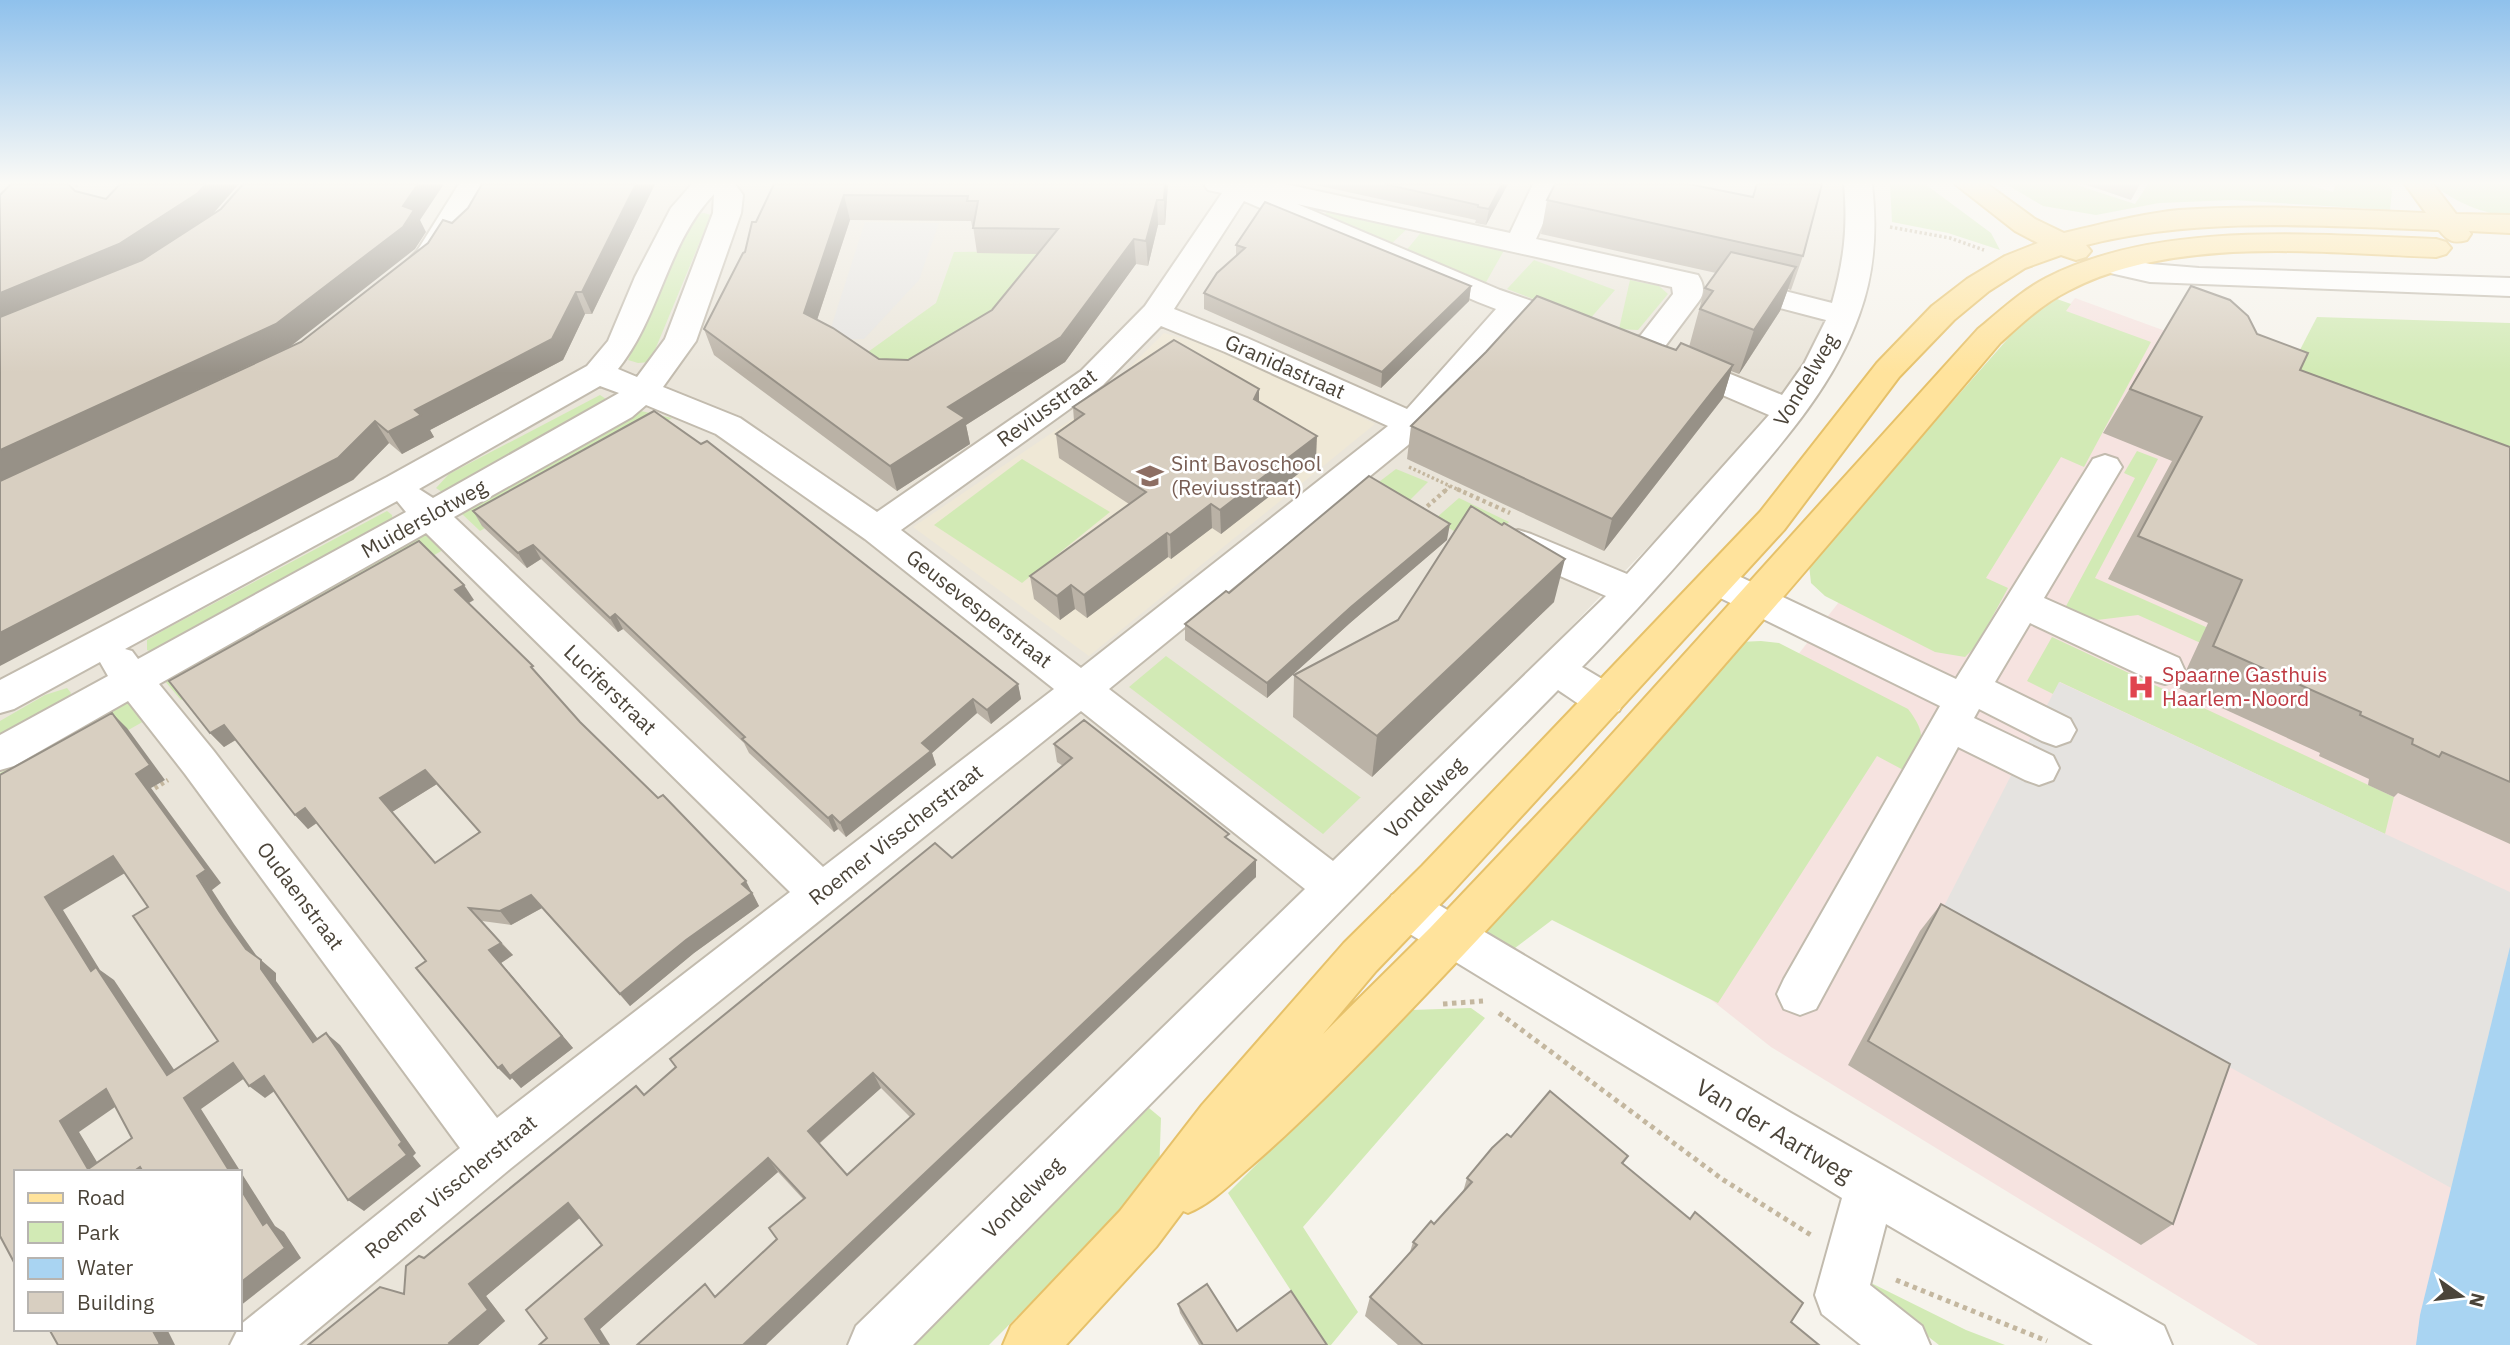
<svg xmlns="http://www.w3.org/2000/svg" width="2510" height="1345" viewBox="0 0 2510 1345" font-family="'IBM Plex Sans',sans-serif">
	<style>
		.residential { fill: #eae5da; fill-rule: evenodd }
		.education { fill: #efe8d6 }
		.medical { fill: #f6e3e0 }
		.green { fill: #d2eab5 }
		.parking { fill: #e5e3e0 }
		.water { fill: #a9d4f2 }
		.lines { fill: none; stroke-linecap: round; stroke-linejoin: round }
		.minor-casing { stroke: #c2bbae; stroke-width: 4 }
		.major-casing { stroke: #e6c16a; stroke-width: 4 }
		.path-far2 { stroke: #c4b79f; stroke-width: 3.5; stroke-dasharray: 2.5 2.5; stroke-linecap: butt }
		.path-far1 { stroke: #c4b79f; stroke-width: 4.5; stroke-dasharray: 3.5 3.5; stroke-linecap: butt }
		.path { stroke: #c4b79f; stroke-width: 5; stroke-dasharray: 4.5 4.5; stroke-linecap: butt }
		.minor { fill: #fff; fill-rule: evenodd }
		.major { fill: #ffe39c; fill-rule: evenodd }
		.wall { fill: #bab2a6; fill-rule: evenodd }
		.shaded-wall { fill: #979187 }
		.building { fill: #d8cfc1; stroke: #979187; stroke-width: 2; fill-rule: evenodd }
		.labels { text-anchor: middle; stroke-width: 5; stroke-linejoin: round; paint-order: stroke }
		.street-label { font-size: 21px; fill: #4b4439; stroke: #fff }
		.education-label { font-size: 21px; fill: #785e54; stroke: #fff; text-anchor: start }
		.health-label { font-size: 21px; fill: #be3a42; stroke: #fff; text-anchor: start }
		.near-street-label { font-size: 24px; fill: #4b4439; stroke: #fff }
	</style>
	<rect width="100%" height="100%" fill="#f6f3ec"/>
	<path class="residential" d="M0,184H1848L1853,225L1820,348L1765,426L1366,839L849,1345H0ZM16,1172H240V1329H16Z"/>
	<polygon class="education" points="1164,333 1233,353 1375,424 1089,656 913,527 1090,407"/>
	<polygon class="medical" points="2075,298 2264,367 2510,463 2510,952 2421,1345 2258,1345 1771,1047 1599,911"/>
	<g class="green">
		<polygon points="1890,184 1925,184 1991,233 2000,250 1948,233 1892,222"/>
		<polygon points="2006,184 2074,184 2135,204 2148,184 2306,184 2333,192 2336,184 2388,184 2392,191 2390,210 2233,200 2159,203 2096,215 2043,206"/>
		<path d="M2433,184H2510V216C2483,214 2454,202 2433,184Z"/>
		<polygon points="1331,209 1410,226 1390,245 1324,215"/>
		<polygon points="704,213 711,215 650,362 638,363 628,360 692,218 696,214"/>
		<polygon points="1423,230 1507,245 1485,284 1405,252"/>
		<polygon points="1055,251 904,394 854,362 936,303 954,252"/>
		<polygon points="1534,260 1615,290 1589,320 1507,289"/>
		<polygon points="1630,280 1659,286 1668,294 1638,330 1619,329"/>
		<polygon points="2057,299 2071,304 2066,311 2151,342 2084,467 2061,457 1986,578 2008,588 1977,645 1965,657 1935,652 1825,596 1811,583 1809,565 2026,318"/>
		<polygon points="2317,317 2510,323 2510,501 2287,375"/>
		<polygon points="600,395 606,399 607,405 451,490 442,492 436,488 449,474"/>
		<polygon points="641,411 672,418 480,531 461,513"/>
		<polygon points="2137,451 2158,459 2095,578 2344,688 2299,687 2138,615 2097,620 2065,608 2135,478 2124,473"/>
		<polygon points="1022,459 1110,512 1022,583 934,525"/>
		<polygon points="1396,469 1428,482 1407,503 1375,485"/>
		<polygon points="1459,498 1509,522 1482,549 1435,519"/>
		<polygon points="387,511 392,515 393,522 154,653 147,650 147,640 164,630"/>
		<polygon points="438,525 457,542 181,700 164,680"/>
		<polygon points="2052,637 2394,797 2385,834 2060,682 2053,694 2027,681"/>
		<path d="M1761,641L1779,643L1908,709C1929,736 1922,744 1907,772L1877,756L1718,1003L1552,920L1507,954L1487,933L1492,911L1739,642Z"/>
		<polygon points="1166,656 1360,797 1361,797 1323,834 1129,687"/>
		<polygon points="67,688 71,693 65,704 0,741 0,721 45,695"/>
		<polygon points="137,695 153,716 0,803 0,773"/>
		<polygon points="1471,1008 1485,1018 1303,1227 1358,1312 1331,1345 1326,1345 1228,1193 1411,1010"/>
		<polygon points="1149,1108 1161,1118 1159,1174 989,1345 915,1345"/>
		<polygon points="1867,1281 1966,1330 2005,1345 1939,1345 1871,1292"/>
	</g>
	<g class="parking">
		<polygon points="865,222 939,223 919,280 864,339 827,340"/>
		<polygon points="2059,682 2510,892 2510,984 2464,1195 1942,910"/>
	</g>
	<polygon class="water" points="2510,947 2510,1345 2416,1345 2420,1315"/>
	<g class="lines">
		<defs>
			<g id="minor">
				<path d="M459,184H487L438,263C428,272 421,275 408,271L403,265L417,251Z"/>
				<path d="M692,184H735L743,195L741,213L696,341L663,387L740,418L877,512L1081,371L1145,306L1222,193L1208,190L1204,184H1285L1510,233L1533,184H1561L1536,239L1698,275C1704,284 1705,293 1699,301L1663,349L1651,355L1640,358L1629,355L1594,343L1589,336L1594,329L1605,326L1638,337L1641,335L1673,294L1672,287L1297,204L1500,290L1549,307L1553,314L1549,321L1538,323L1522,319L1424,432L1109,689L1333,861L1606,596L1505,552L1500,543L1505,534L1518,530L1531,534L1627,574L1769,415L1669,372L1664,365L1669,358L1680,355L1691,358L1782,395L1804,364L1826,320L1723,293L1719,287L1723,281L1734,278L1832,303C1844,260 1848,228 1844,184H1872C1877,229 1875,272 1859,315C1833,388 1778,448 1728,506C1681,561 1633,615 1582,667L1619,689L1625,700L1619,711C1595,719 1578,703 1558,690L913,1345H848L856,1326L1305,889L1081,711L510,1169L299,1345H230L240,1325L460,1148L185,774L128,701L14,766L0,770V735L108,676L100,662L14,709L0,713V680L387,477L587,366L608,341L635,277L671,208ZM714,194L713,213L665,339L637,377L618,369C660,317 667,243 714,194ZM1244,201L1478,302L1496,309L1407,409L1247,338L1174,309ZM1161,326L1225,352L1388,426L1081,668L901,530L1103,385ZM600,386L619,393L433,498L419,489ZM646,405L716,434L865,539L1054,689L823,867L454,517L632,417ZM397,501L406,512L138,659L132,651L125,649ZM426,533L790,892L497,1118L213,750L159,684Z"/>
				<polygon points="2107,255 2150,264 2199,268 2510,278 2510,296 2150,282 2097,270 2092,264 2097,258"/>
				<polygon points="2105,455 2117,459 2122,467 2044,598 2179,658 2184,669 2179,680 2165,684 2151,680 2030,623 1995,682 2070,719 2076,730 2070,741 2056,746 2042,741 1979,709 1974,718 2053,756 2059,768 2053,780 2039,785 2025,780 1958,747 1816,1009 1800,1015 1784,1009 1777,994 1784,979 1940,706 1704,590 1699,581 1704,572 1717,568 1730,572 1956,679 2093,459"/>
				<polygon points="1407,890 1422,895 1791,1113 2164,1326 2172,1345 2093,1345 1886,1224 1870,1285 1922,1326 1930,1345 1861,1345 1822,1314 1815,1295 1842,1198 1392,923 1385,909 1392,895"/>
			</g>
			<path id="major" d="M1955,184H1987L2035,219L2064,233C2102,224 2140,214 2179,210C2261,204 2344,210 2426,213L2405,184H2433L2456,214L2510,215V233L2469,231L2471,234L2467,240C2453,244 2448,241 2439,230C2321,226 2202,216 2086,245L2091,251L2086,257L2076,260L2061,255L2025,268L1989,291L1954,320L1899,377L1784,530L1452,892L1376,971L1323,1034L1430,928L1577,773L1978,329C2000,311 2021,291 2046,278C2159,220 2313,235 2436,239L2446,242L2451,248L2446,254L2436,257C2320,253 2173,235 2068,291C2042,304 2021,324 2000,343C1798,580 1597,819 1380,1042C1338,1085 1295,1128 1250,1167C1230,1184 1212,1203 1188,1213L1183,1211L1156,1247L1066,1345H1003L1011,1326L1120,1211L1202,1105L1344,943L1422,866L1760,512L1877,363L1932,306L1967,279L2005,256L2038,243L2015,231Z"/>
		</defs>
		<use href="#minor" class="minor-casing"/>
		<use href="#major" class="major-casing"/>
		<g class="path-far2">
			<polyline points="69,194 78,184"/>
			<polyline points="1890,227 1950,238 1984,250"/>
			<polyline points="1409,467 1461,491"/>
			<polyline points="1445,491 1450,486"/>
		</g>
		<g class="path-far1">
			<polyline points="1457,489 1510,513"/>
			<polyline points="1422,511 1447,489"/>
			<polyline points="149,792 168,780"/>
		</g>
		<g class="path">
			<polyline points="1443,1004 1483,1001"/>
			<polyline points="1499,1013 1722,1179 1814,1237"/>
			<polyline points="1896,1280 2047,1341"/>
		</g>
		<use href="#minor" class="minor"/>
		<use href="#major" class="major"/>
	</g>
	<g class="wall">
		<polygon points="655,184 592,314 585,314 563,360 430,430 434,437 402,454 389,443 353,480 301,342 428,243 452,223"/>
		<path d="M774,184H1168L1165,225H1158L1148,266L1136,264L1065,362L966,425L970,444L897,491L714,355L704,329L745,252L756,222ZM850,220L971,221L972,226H973L977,253L1038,254L992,310L908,360L879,359L817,320Z"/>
		<polygon points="1311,184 1508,184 1486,225 1475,223 1476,220"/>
		<polygon points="1755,184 1822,184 1803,256 1791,290 1788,289 1780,311 1739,374 1731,371 1723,398 1604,551 1407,459 1411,426 1662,345 1676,350 1689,347 1705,288 1716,273 1541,234 1547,200 1753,197 1755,191"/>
		<polygon points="2084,184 2140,184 2131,200"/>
		<polygon points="1236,245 1471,286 1469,301 1381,388 1204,309 1204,293 1236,256"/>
		<polygon points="2191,286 2257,334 2300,370 2510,447 2510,844 2398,793 2394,797 2368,785 2369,779 2319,756 2320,753 2178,688 2208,623 2108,579 2172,461 2103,433"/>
		<polygon points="1259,401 1316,460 1221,534 1212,528 1171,559 1168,557 1087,618 1075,609 1060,620 1034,599 1030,576 1129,504 1059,458 1056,434 1074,421 1073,407"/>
		<polygon points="473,511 1018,684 1021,699 991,724 977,713 932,753 936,765 846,837 838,829 834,832 749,753 744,743 623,629 618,632 541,559 527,568 482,526"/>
		<polygon points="1502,525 1554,602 1372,777 1293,717 1294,675 1398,620"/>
		<polygon points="1447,540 1350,623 1267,698 1185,640 1185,624 1229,593"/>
		<path d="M474,600L469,603L542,680L580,722L753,894L759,906L694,953L630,1006L542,908L511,925L482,921L513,955L501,963L573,1048L521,1088L512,1078L510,1080L426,961L317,823L308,829L295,815L236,740L224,747L210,733ZM437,784L479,832L436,863L392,812Z"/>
		<path d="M1054,744L1229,840L1256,860V877L716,1295L777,1239L803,1199L778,1172L600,1329L547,1338L602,1245L580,1218L486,1296L505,1321L478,1345H308L404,1294L424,1258L644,1095L952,858L1063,766L1057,762ZM881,1088L910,1117L847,1175L819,1144Z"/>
		<polygon points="1941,904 2173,1224 2141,1245 1848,1065 1920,931"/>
		<polygon points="1511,1137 1628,1156 1623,1164 1791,1322 1819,1345 1398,1345 1365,1316 1370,1297 1410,1252 1413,1242 1434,1224 1463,1192 1467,1178"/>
		<polygon points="1178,1304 1237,1331 1327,1345 1199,1345 1180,1313"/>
	</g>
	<g class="shaded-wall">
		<polygon points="206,184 239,184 212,215 135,266 0,322 0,293"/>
		<polygon points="418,184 444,184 420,220 426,232 415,249 291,346 0,481 0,450 403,206"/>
		<polygon points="636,184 655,184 592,314 582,292"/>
		<polygon points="1165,184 1168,184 1165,225 1164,200"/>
		<polygon points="1502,184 1508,184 1486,225 1489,209"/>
		<polygon points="844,195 850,220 811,338 804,313"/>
		<polygon points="1157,200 1158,225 1148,266 1146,241"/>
		<polygon points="1134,239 1136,264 1065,362 966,425 970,444 897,491 890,466 948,407"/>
		<polygon points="1796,267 1780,311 1739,374 1754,330"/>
		<polygon points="1471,286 1469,301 1381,388 1382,372"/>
		<polygon points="576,292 585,314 563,360 430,430 434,437 402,454 388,432 415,410"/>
		<polygon points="1733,365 1723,398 1604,551 1612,519"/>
		<polygon points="1259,389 1259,414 1254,399"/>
		<polygon points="375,421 389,443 353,480 0,666 0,633"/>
		<polygon points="1317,436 1316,460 1221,534 1220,510"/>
		<polygon points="1211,504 1212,528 1171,559 1170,535"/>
		<polygon points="1450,524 1447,540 1350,623 1267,698 1267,683 1351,607"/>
		<polygon points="1167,533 1168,557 1087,618 1084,595"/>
		<polygon points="533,545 541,559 527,568 518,553"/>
		<polygon points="1565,559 1554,602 1372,777 1377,736"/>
		<polygon points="464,585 474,600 465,605 455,590"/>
		<polygon points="1071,585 1075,609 1060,620 1057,596"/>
		<polygon points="615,614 623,629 618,632 610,618"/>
		<polygon points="1018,684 1021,699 991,724 987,710"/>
		<polygon points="973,699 977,713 932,753 936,765 846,837 840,823 922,743"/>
		<polygon points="112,713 127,728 165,780 151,788 221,883 212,890 234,924 261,962 261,960 276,973 276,981 328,1053 313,1042 219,911 136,774"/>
		<polygon points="224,725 237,739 224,747 210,733"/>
		<polygon points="425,770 437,784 392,812 380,798"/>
		<polygon points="305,808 318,822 308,829 295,815"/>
		<polygon points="832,815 838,829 834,832 828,818"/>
		<polygon points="113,856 130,870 63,910 100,970 114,980 185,1086 167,1075 91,971 45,897"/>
		<polygon points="1256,860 1256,877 766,1345 743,1345"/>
		<polygon points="746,881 759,906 694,953 630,1006 620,994"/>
		<polygon points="531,895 542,908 511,925 500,911"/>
		<polygon points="501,943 513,955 501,963 573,1048 521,1088 512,1078 510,1080 498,1068 489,950"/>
		<polygon points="326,1033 340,1045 416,1153 413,1156 421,1166 364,1211 348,1200"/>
		<polygon points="233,1063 249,1075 201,1109 275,1226 284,1232 301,1258 240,1306 240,1283 263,1225 240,1188 240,1172 230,1172 184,1098"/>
		<polygon points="873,1073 881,1088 817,1145 808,1131"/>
		<polygon points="264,1076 280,1087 265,1098 249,1086"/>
		<polygon points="106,1089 125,1100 79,1132 103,1172 88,1169 60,1121"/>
		<polygon points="768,1158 778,1172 600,1329 610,1345 602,1345 585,1319"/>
		<polygon points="140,1167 149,1172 133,1172"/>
		<polygon points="568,1203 583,1215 486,1296 505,1321 478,1345 451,1345 449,1343 469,1284"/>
		<polygon points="152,1329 167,1329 175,1345 158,1345"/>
	</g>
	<g class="building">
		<polygon points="11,184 68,184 75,191 106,199 120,184 206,184 198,193 119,244 0,293 0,195"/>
		<polygon points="243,184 418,184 403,206 414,210 403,227 276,324 0,450 0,317 142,260 221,209"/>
		<polygon points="482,184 636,184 582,292 576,292 552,339 415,410 421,415 388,432 375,421 338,458 0,633 0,481 301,342 428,243 443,220 452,223 468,208"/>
		<path d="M774,184H1165L1164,200H1157L1146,241L1134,239L1061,337L948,407L965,418L890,466L704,329L743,253L745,252L752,222H756ZM844,195L968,196L967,201H978L973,228L1058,229L992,310L908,360L879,359L833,328L804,313Z"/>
		<polygon points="1384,184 1502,184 1489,209 1478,207 1478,205"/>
		<polygon points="1555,184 1689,184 1753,197 1757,184 1822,184 1803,256 1547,200"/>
		<polygon points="1265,202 1471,286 1382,372 1204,293 1217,273 1245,248 1236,245"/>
		<polygon points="1731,252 1796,267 1754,330 1700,309 1713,291 1705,288"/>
		<polygon points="2191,286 2230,300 2248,316 2257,334 2308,353 2300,370 2510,447 2510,782 2442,752 2439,757 2412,744 2413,739 2360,715 2361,712 2213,646 2242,580 2138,536 2202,417 2130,389"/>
		<polygon points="1537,296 1662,345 1676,350 1681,343 1733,365 1612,519 1411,426 1486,352"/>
		<polygon points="1174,340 1259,389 1254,399 1317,436 1220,510 1211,504 1170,535 1167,533 1084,595 1071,585 1057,596 1030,576 1146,492 1056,434 1084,414 1073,407"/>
		<polygon points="654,411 701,444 707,441 1018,684 987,710 973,699 922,743 931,751 840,823 832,815 828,818 742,739 745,737 615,614 610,618 533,545 518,553 473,511"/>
		<polygon points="1369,476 1450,524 1351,607 1267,683 1185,624 1226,591 1229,593"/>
		<polygon points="1471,506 1502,525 1504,523 1565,559 1377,736 1294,675 1398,620"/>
		<path d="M419,541L464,585L455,590L533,666L531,667L580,722L658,798L663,795L746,881L742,884L752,893L686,940L620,994L531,895L500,911L469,908L501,943L489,950L562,1036L510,1076L502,1065L498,1068L416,968L426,961L305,808L295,815L224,725L210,733L169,681ZM425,770L480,832L435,863L380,798Z"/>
		<path d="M112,713L150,765L136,774L206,870L197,876L219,911L246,949L261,960V969L313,1042L326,1033L402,1142L399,1145L407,1155L348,1200L264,1076L249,1086L233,1063L184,1098L230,1172H143L140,1167L133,1172H16V1266L0,1236V775ZM113,856L148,907L133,916L218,1041L167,1075L96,967L91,971L45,897ZM106,1089L132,1138L88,1169L60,1121Z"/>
		<path d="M1084,720L1229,834L1225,837L1256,860L743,1345H637L705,1284L715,1297L777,1239L769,1228L805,1198L768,1158L585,1319L602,1345H539L547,1338L526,1310L602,1245L568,1203L469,1284L488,1310L449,1343L451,1345H308L380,1287L404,1294L406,1266L419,1256L424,1258L636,1086L644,1095L676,1067L670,1059L935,843L952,858L1072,758L1054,744ZM873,1073L914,1114L847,1175L808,1131Z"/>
		<polygon points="1941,904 2230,1064 2173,1224 1868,1041"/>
		<polygon points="1550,1091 1628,1156 1622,1163 1690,1219 1695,1212 1803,1303 1791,1322 1819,1345 1423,1345 1370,1297 1417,1245 1413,1242 1431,1221 1434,1224 1472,1182 1467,1178 1492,1148 1507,1134 1511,1137"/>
		<polygon points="240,1188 263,1225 267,1222 285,1248 240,1283"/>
		<polygon points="1207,1284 1237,1331 1291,1291 1327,1345 1203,1345 1178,1304"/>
		<polygon points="49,1329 152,1329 160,1344 158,1345 58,1345"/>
	</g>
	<linearGradient id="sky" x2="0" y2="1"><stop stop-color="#8fc1ec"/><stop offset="0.49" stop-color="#fbfaf6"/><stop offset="1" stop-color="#fbfaf6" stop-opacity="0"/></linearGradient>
	<rect width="2510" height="373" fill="url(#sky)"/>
	<defs>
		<symbol id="school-bare" viewBox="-9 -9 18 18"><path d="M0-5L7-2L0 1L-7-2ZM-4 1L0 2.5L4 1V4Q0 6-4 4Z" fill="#8d6e63" stroke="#fff" stroke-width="2.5" paint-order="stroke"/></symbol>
		<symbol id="hospital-bare" viewBox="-9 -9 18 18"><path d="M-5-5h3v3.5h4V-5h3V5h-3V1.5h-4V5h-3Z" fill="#e0444e" stroke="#fff" stroke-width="2.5" paint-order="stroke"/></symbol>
	</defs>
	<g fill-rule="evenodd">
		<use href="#school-bare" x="1131" y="457" width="38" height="38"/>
		<use href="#hospital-bare" x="2122" y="668" width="38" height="38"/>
	</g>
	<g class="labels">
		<g class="street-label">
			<text transform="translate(1285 367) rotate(24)" y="7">Granidastraat</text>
			<text transform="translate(1806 380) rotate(-59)" y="7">Vondelweg</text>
			<text transform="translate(1047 408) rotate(-36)" y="7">Reviusstraat</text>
			<text transform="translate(424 519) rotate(-29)" y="7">Muiderslotweg</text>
			<text transform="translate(979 609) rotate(38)" y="7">Geusevesperstraat</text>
			<text transform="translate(610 690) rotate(44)" y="7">Luciferstraat</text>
			<text transform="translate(1425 798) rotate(-45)" y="7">Vondelweg</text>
			<text transform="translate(896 835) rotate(-38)" y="7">Roemer Visscherstraat</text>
			<text transform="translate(300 896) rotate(53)" y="7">Oudaenstraat</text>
			<text transform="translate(451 1187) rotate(-39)" y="7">Roemer Visscherstraat</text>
			<text transform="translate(1023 1198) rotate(-45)" y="7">Vondelweg</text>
		</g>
		<g class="education-label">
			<text x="1171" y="471">Sint Bavoschool<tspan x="1171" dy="24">(Reviusstraat)</tspan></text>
		</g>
		<g class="health-label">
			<text x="2162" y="682">Spaarne Gasthuis<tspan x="2162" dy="24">Haarlem-Noord</tspan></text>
		</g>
		<g class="near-street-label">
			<text transform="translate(1774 1131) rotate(31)" y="8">Van der Aartweg</text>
		</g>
	</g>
	<rect x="14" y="1170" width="228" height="161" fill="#ffffff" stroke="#b7b4b0" stroke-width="2"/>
	<rect x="28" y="1193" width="35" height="10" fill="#ffe39c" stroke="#b7b4b0" stroke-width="2"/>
	<text x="77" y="1205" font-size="21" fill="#4b4439">Road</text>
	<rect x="28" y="1222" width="35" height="21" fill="#d2eab5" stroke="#b7b4b0" stroke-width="2"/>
	<text x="77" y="1240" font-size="21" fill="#4b4439">Park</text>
	<rect x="28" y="1258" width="35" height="21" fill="#a9d4f2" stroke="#b7b4b0" stroke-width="2"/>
	<text x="77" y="1275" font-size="21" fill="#4b4439">Water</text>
	<rect x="28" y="1292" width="35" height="21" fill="#d8cfc1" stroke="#b7b4b0" stroke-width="2"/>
	<text x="77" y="1310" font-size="21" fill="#4b4439">Building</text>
	<g transform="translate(2461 1296) rotate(104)" stroke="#ffffff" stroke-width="5" paint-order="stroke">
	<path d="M0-5L12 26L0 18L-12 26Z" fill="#4b4439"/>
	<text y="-10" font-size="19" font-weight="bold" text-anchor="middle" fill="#4b4439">N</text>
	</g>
</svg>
